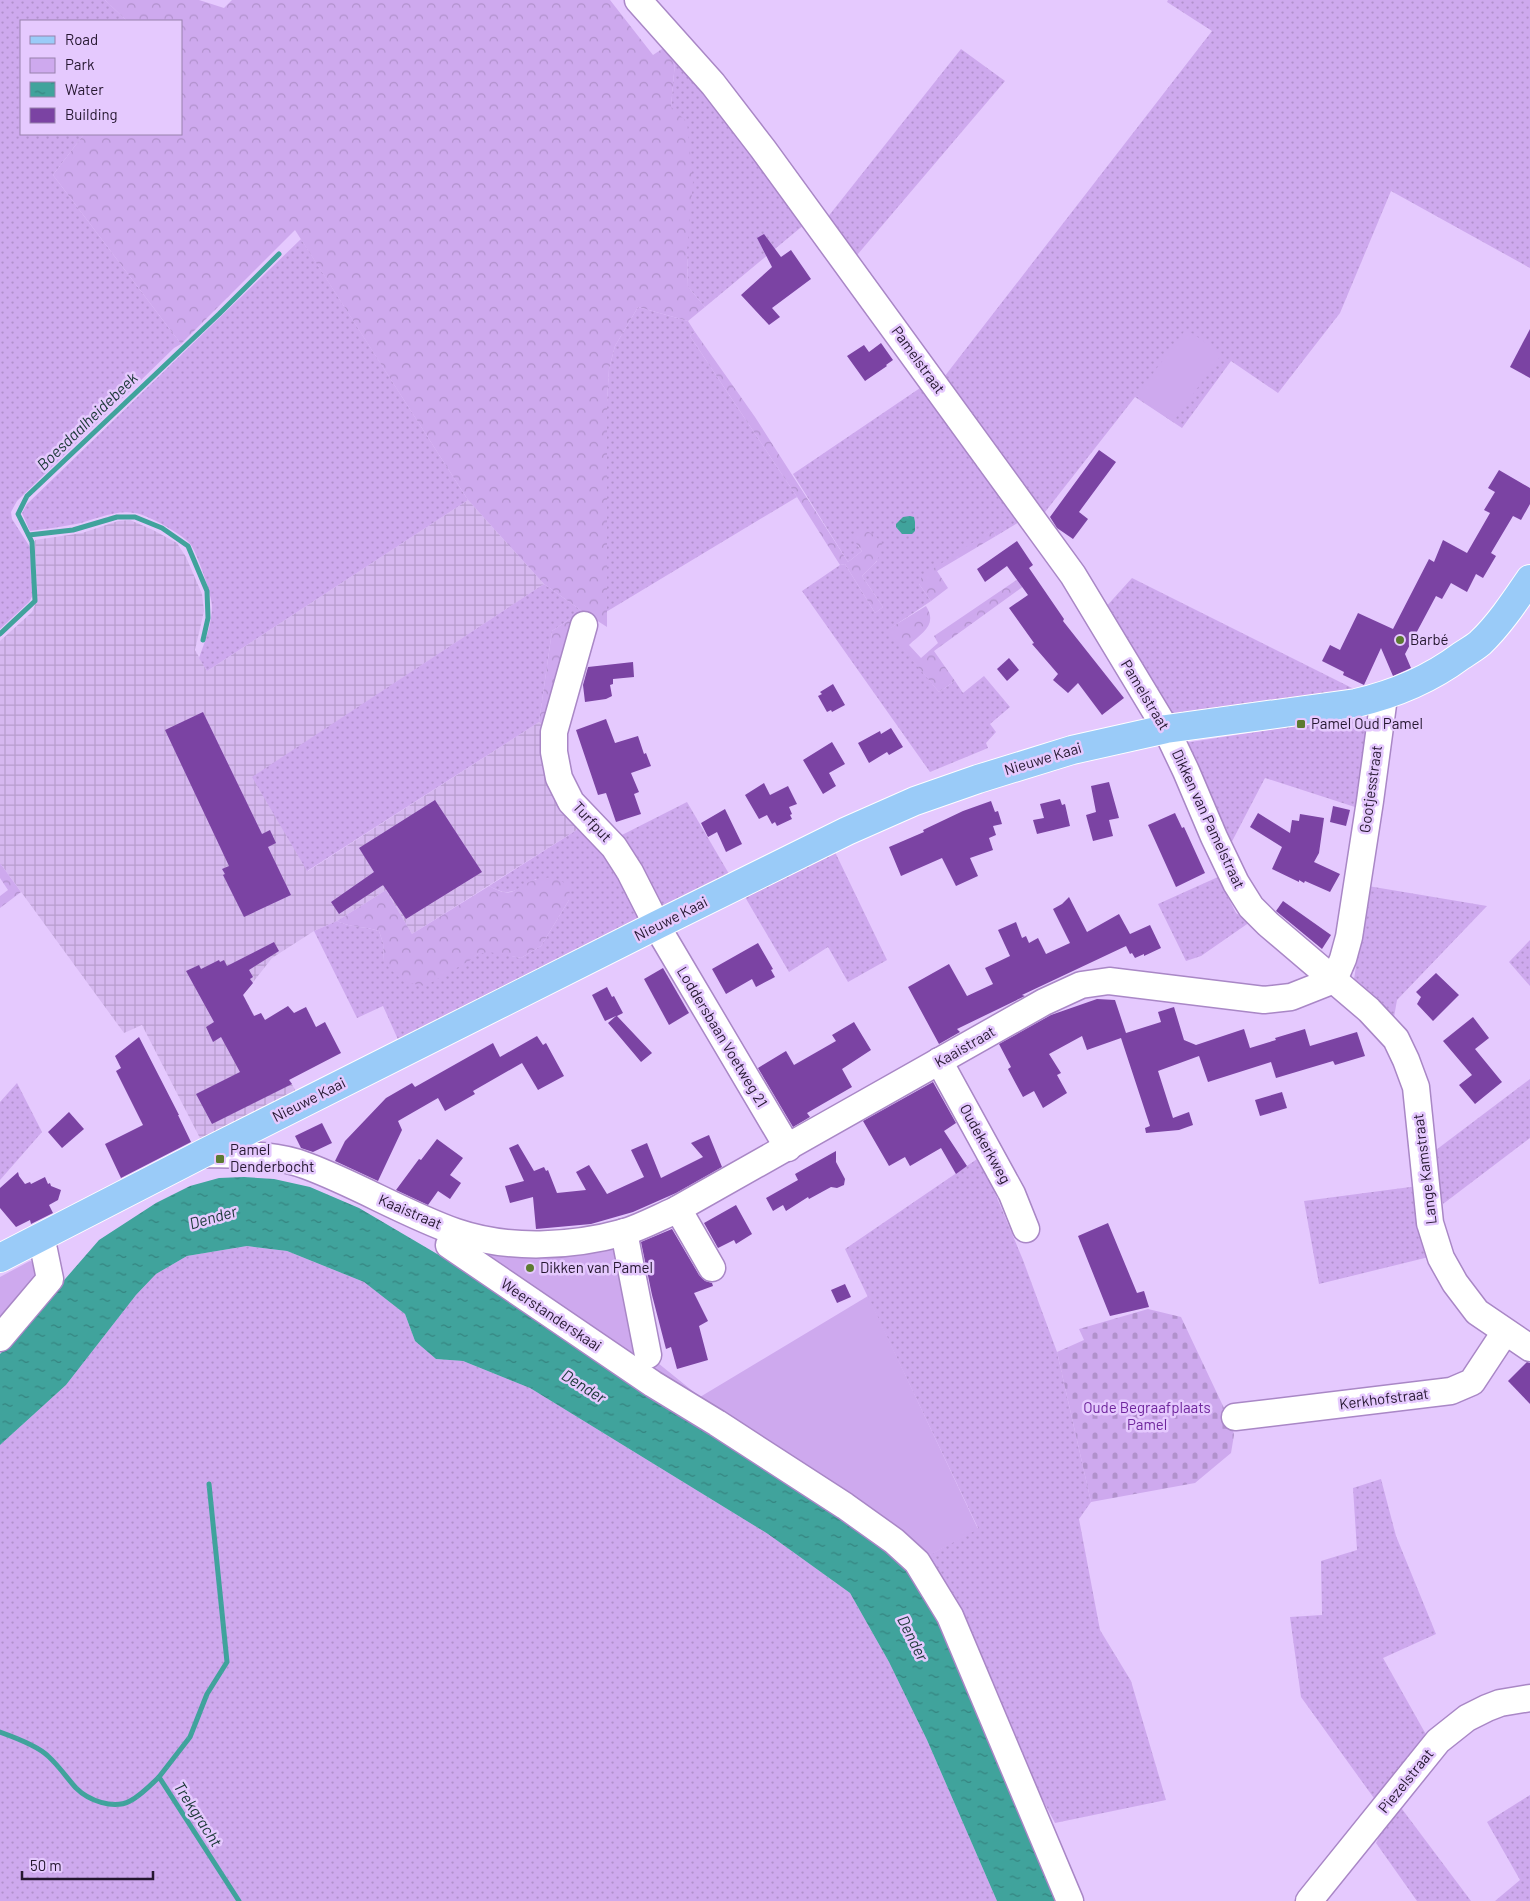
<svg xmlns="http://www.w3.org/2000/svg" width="1530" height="1901" viewBox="0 0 1530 1901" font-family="Barlow,sans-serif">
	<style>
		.industrial { fill: url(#industrial-grid) }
		.grass { fill: url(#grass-dots) }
		.forest { fill: url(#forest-crowns) }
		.cemetery { fill: url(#cemetery-stones) }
		.green { fill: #cea9ee }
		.water { fill: url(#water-ripples) }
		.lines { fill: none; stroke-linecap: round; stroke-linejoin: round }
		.stream { stroke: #40a39c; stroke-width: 5 }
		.building { fill: #7b43a3 }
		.minor-casing { stroke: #a987c6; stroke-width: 29 }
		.major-casing { stroke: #fff; stroke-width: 30 }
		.minor { stroke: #fff; stroke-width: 26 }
		.major { stroke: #9acbf8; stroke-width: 28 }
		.poi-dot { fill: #5c7b31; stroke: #e5c9fe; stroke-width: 2 }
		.labels { text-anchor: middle; stroke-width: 5; stroke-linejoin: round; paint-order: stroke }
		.street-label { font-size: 15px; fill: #251730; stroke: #e5c9fe }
		.poi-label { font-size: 15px; fill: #251730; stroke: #e5c9fe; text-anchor: start }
		.park-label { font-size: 15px; fill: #6e259c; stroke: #e5c9fe }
		.water-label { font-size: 16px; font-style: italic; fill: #1a3836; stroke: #e5c9fe }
	</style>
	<defs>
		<pattern id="industrial-grid" width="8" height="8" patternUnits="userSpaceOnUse" patternTransform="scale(1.25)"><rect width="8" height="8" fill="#d6b8f0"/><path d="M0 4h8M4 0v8" fill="none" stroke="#b89dce"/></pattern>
		<pattern id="grass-dots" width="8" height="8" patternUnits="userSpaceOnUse" patternTransform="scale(1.25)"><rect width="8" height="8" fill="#cea9ee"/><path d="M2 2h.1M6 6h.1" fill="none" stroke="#b191cc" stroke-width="1.8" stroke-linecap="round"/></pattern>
		<pattern id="forest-crowns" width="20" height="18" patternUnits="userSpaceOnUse" patternTransform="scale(1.25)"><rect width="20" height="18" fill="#cea9ee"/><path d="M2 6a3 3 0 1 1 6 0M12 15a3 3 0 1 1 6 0" fill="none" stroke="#b191cc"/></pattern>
		<pattern id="cemetery-stones" width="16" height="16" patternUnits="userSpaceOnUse" patternTransform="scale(1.25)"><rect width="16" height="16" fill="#cea9ee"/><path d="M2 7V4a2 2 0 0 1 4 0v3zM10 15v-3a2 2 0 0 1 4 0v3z" fill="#b191cc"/></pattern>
		<pattern id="water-ripples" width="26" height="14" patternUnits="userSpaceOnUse" patternTransform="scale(1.25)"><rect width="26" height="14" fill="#40a39c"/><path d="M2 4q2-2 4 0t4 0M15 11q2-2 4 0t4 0" fill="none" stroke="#358480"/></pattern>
	</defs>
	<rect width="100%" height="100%" fill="#e5c9fe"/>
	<polygon class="industrial" points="468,500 544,584 253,777 308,871 539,722 549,730 583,826 412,934 386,890 337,921 314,931 272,958 243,995 300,1099 204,1146 142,1025 124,1033 0,863 0,641 32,612 37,600 35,540 82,533 118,521 130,520 153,530 177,543 186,557 202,594 204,611 195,650 207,671"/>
	<g class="grass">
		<polygon points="0,0 105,0 127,21 21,21 21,134 84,134 53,175 181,344 174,348 17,501 11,512 12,519 30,547 33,595 29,602 0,629"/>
		<polygon points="1168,0 1530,0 1530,268 1391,191 1340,313 1278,393 1231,361 1182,428 1135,397 1038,521 941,381 1212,31 1167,2"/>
		<polygon points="961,49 1005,81 852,261 823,223"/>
		<polygon points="682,56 811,219 705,307 688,287 687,251 671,107 675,62"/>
		<path d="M301,239L468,500L207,671L199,658C205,641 212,624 212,606C212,596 197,553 191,545C184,535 148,515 135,513C116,509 94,520 76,524C61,527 45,529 30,531L22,513L27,504Z"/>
		<polygon points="638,307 688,321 695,332 690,336 797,497 606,612 607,402 609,369 615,346"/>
		<polygon points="926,384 1024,519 996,536 992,530 919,584 931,601 888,630 939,692 955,681 963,693 984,676 1010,707 990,724 996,732 986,743 988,748 930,772 802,591 840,565 845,564 875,613 883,607 862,576 877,561 857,545 862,551 848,562 793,474"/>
		<polygon points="1132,578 1364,694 1175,718 1167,713 1104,609"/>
		<polygon points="544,584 582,611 552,631 539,722 307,871 252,777"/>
		<polygon points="1347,718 1362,720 1372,730 1358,808 1265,778 1226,853 1184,743"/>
		<polygon points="687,802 732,879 664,909 614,839"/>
		<path d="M583,826L602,845L641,920L400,1044L383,1006L357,1018L314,931L337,921C351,928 365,926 379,931L383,943L384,961L461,965C468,962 472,957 478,954C489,948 509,956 521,958L541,946L569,900L536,879C516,890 511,898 489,886Z"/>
		<polygon points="835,852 887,960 848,982 828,947 789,972 745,897"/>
		<polygon points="1218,877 1236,913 1250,922 1201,956 1186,961 1158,904"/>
		<polygon points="1368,886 1487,906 1397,1000 1393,1023 1353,986"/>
		<polygon points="1530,940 1530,986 1509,962"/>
		<polygon points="1530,1079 1530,1138 1443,1204 1432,1153"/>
		<polygon points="17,1083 42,1132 0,1180 0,1102"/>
		<polygon points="980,1157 1023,1260 1057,1352 1091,1502 1079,1519 1100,1630 1131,1681 1166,1800 1055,1823 917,1562 978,1528 845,1249"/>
		<polygon points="1418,1186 1429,1257 1319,1284 1304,1201"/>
		<polygon points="247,1246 287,1251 364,1282 405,1314 415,1341 436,1359 463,1361 530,1388 768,1534 850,1593 889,1662 927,1740 997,1901 0,1901 0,1445 66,1385 136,1295 156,1274 187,1256"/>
		<polygon points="1381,1479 1396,1536 1436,1634 1383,1658 1428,1738 1376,1801 1301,1697 1290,1617 1322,1615 1321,1561 1357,1550 1353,1488"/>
		<polygon points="1530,1795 1530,1901 1495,1901 1520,1880 1487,1822"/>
		<polygon points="1396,1801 1471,1901 1417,1901 1376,1843"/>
	</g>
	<g class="forest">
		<polygon points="105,0 199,0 224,8 232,0 610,0 653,55 665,47 675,62 671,107 687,122 693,182 687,251 688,287 705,307 688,321 638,307 615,346 609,369 607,402 607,627 582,611 549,730 539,722 552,631 582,611 544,584 468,500 295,230 181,344 53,175 84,134 181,134 181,21 127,21"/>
		<path d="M695,332L755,417L848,562L862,551L853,539L856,532L865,530L874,535L882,543C882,559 873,565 862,576L883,607L875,613L845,564L840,565L797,497L690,336Z"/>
		<polygon points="992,530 996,536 937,571 948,588 931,601 919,584 922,576"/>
		<path d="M1024,575L1028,583L934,651L955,681L939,692L887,630L926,606C938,625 922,633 909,645L921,658L938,643L934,636Z"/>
		<polygon points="0,863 21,892 0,908 0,896 8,890 0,878"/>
		<path d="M553,877L563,882L570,887L569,900L541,946L521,958L489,952L478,954L469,961L425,986L404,982L390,969L384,961L383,943L379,931C365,926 351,928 337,921L386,890L412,934L489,886C516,901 513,886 537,879C541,878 548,878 553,877Z"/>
	</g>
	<polygon class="cemetery" points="1148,1309 1181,1317 1232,1425 1234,1435 1231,1453 1195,1483 1091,1502 1057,1352 1084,1340 1079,1329"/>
	<g class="green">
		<polygon points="1186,329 1222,354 1173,422 1136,396"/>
		<polygon points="624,1232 648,1355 700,1397 868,1296 978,1529 917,1562 453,1238"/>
		<polygon points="30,1261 36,1263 38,1276 0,1318 0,1277"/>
	</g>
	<g class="water">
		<polygon points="910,516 914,517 915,522 915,531 912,534 902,534 896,527 896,524 903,517"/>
		<polygon points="244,1177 274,1179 310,1187 359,1208 495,1288 896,1553 938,1609 1057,1901 997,1901 927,1740 889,1662 850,1593 768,1534 530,1388 463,1361 436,1359 415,1341 405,1314 364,1282 287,1251 247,1246 187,1256 156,1274 136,1295 66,1385 0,1445 0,1354 99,1240 156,1203 190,1186 219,1178"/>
	</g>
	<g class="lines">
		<g class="stream">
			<polyline points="29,535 73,530 117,517 135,517 162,528 188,546 207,591 208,618 203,640"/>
			<polyline points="0,634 35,601 32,542 18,514 27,496 219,314 279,254"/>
			<path d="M0,1732C14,1737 38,1746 48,1756C59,1766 67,1778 76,1788C88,1800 113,1810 130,1801C140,1796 151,1785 159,1777L239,1901"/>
			<polyline points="159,1777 190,1737 207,1694 227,1662 209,1484"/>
		</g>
	</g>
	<g class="building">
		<polygon points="764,234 781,257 791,250 811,279 772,308 780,317 769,325 741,295 772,267 757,238"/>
		<polygon points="1530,329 1530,378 1510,367"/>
		<polygon points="881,343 893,360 886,365 887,366 865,381 847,356 864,345 869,352"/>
		<polygon points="1099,450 1116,462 1079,512 1088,519 1073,539 1057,528 1050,517"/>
		<polygon points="1499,470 1530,488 1530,504 1521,520 1513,516 1491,553 1496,556 1483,578 1476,574 1467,592 1451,583 1442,599 1436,596 1405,654 1411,668 1393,676 1381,648 1364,685 1343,675 1344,672 1322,661 1330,645 1340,650 1358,613 1393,629 1429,559 1434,562 1443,540 1467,553 1490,513 1484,510 1495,492 1488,488"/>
		<polygon points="1017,541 1033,565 1029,568 1064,619 1063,621 1124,698 1102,715 1078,683 1068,693 1053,680 1058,674 1032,644 1034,643 1009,608 1028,595 1007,566 985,582 977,569"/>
		<polygon points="1009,658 1019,670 1007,681 997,669"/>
		<polygon points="633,662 634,677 613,679 613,684 610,685 612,696 606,699 585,702 583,685 588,667"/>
		<polygon points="833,684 845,705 832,712 831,710 827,712 818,696 822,694 820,692"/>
		<polygon points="203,712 262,834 270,830 276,843 268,847 291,895 244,917 223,875 225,874 222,869 229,866 165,730"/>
		<polygon points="606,719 615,743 638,736 644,754 646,753 651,766 631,773 639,792 634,794 641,814 616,822 606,793 598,795 576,730"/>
		<polygon points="891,728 903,747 889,755 887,752 869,763 858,743 880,731 881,734"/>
		<polygon points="832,742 845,764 829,773 836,786 823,794 803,760"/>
		<polygon points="1109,782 1119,818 1109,820 1113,836 1093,841 1086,815 1096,812 1091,786"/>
		<polygon points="764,783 770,795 788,786 797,804 789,807 792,814 790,815 792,819 777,826 775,822 772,824 767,815 759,819 745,795"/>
		<polygon points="1060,799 1062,805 1065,804 1070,826 1037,834 1033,820 1044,818 1040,804"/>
		<polygon points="435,800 482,872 406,919 383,885 339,914 331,902 374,872 359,848"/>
		<polygon points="991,801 995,812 998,811 1002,824 993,826 996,835 989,838 993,850 970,858 978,876 956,886 942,858 901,876 889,847 924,832 923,830 963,811"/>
		<polygon points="1333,806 1350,810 1346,826 1330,822"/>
		<polygon points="725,809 742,844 726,852 717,832 708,837 701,823"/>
		<polygon points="1175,813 1182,828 1184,827 1205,873 1176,887 1148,825"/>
		<polygon points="1258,813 1290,833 1292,820 1299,821 1300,814 1324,818 1319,853 1314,862 1340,874 1330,892 1305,881 1304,883 1299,880 1299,882 1272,869 1282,847 1250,827"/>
		<polygon points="1069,897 1087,932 1119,914 1130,934 1150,925 1161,948 1144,956 1144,954 1135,958 1132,953 1130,954 1126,946 1022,995 1025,996 957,1029 960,1032 939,1044 908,987 949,964 967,996 993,984 985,968 1010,956 998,930 1016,922 1022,938 1026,936 1029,943 1038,938 1046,954 1070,943 1053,909 1062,904"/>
		<polygon points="1283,901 1331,935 1322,949 1276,911"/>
		<polygon points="274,942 279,951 249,970 253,977 250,979 253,983 243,995 254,1016 261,1013 265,1020 288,1006 294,1013 306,1007 316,1027 325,1022 341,1053 289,1080 292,1084 212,1124 196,1094 240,1072 221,1037 213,1042 206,1027 214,1022 186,971 199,965 201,969 219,960 220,962 224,960 227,966"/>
		<polygon points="758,943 773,969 771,970 775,977 756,987 752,979 726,994 712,969"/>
		<polygon points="663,968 689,1013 669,1025 644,979"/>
		<polygon points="1436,973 1459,995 1433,1021 1417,1004 1421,997 1416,992"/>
		<polygon points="607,987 612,997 614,996 623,1013 617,1016 652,1053 641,1062 608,1023 616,1016 605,1021 592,995"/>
		<polygon points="1097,999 1115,1000 1126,1033 1161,1022 1158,1012 1174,1007 1184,1040 1196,1045 1244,1029 1250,1048 1276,1040 1275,1038 1305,1029 1310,1046 1357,1032 1365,1056 1335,1065 1333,1061 1276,1078 1271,1062 1208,1082 1199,1056 1158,1071 1173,1118 1189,1112 1193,1125 1179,1130 1146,1133 1145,1128 1150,1126 1121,1038 1087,1050 1082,1036 1049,1054 1061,1073 1057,1075 1067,1093 1043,1108 1034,1091 1023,1097 1008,1069 1011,1067 999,1044 1051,1015"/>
		<polygon points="1473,1017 1489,1038 1475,1049 1502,1082 1475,1104 1459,1085 1472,1075 1443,1041"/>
		<polygon points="854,1022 871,1050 842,1069 852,1087 807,1113 810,1117 793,1127 758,1068 786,1051 794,1065 836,1041 832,1035"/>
		<polygon points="537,1036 543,1045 546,1043 564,1076 538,1090 522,1063 473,1091 475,1094 445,1111 438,1098 398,1121 402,1130 378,1181 335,1161 345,1141 386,1098 412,1083 415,1087 493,1043 500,1057"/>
		<polygon points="139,1037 179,1115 178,1115 191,1142 121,1178 105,1144 143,1125 116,1071 121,1068 115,1056"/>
		<polygon points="933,1082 956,1123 944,1131 967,1166 956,1174 941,1148 910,1166 905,1157 889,1166 863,1121"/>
		<polygon points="1282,1092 1287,1108 1260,1116 1255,1100"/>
		<polygon points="69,1112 84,1129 62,1148 48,1132"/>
		<polygon points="322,1123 332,1143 313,1152 301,1148 295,1136"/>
		<polygon points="709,1135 722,1167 676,1193 633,1212 591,1224 536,1229 533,1197 510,1203 505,1186 524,1181 509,1148 518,1144 534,1171 544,1167 546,1171 548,1170 557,1193 586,1190 576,1172 589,1165 607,1194 644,1177 631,1150 647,1143 661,1178 703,1157 691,1143"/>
		<polygon points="437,1139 463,1158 450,1175 461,1183 450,1199 438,1191 428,1205 396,1190 419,1159 421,1160"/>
		<polygon points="836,1151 836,1162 845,1179 844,1185 837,1188 831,1187 809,1199 808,1197 786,1211 783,1205 773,1211 766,1198 798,1180 795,1174"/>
		<polygon points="18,1172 19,1176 25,1184 30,1182 31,1184 45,1177 48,1184 50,1183 51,1186 61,1190 58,1200 49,1205 53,1213 31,1224 30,1220 16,1227 0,1208 0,1188"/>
		<polygon points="736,1205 752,1234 736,1244 734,1240 718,1248 704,1223"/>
		<polygon points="1108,1223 1137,1293 1144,1291 1149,1307 1110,1316 1078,1236"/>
		<polygon points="672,1229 699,1275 705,1281 712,1283 713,1286 694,1293 708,1321 699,1326 708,1360 677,1369 671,1347 666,1349 652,1295 641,1242"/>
		<polygon points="845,1284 851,1297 837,1303 831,1290"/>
		<polygon points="1527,1362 1530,1363 1530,1404 1508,1381"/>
	</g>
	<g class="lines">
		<defs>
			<g id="minor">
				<polyline points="638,0 713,84 763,149 1073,575 1166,729 1186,771 1214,837 1236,883 1251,907 1268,924 1369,1010 1396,1039 1406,1060 1416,1087 1430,1223 1441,1258 1455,1283 1477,1312 1530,1348"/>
				<polyline points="584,625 554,732 554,752 559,778 571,802 614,847 630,872 662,935 788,1148"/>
				<polyline points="1334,980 1343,959 1349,937 1370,801 1384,697"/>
				<polyline points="939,1061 1012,1194 1026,1229"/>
				<path d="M202,1154C236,1155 274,1153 307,1166C358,1185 405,1214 456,1232C509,1250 571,1247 625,1232C641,1227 658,1218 674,1211L1044,1002L1081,985L1109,981L1264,1000L1291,997L1334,980"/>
				<polyline points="678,1209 712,1268"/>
				<polyline points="624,1232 648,1355"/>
				<polyline points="449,1245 653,1384 717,1423 845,1506 894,1541 917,1562 950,1616 1070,1901"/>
				<polyline points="0,1338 50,1279 44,1250 40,1238"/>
				<polyline points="1235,1417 1451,1391 1472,1382 1505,1332"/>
				<polyline points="1309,1901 1438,1741 1467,1718 1487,1708 1500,1703 1530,1698"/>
			</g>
			<path id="major" d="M0,1258L202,1154L657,925L847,831L915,801L978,779L1072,750L1166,729L1356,703C1395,694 1429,680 1461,656C1467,652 1474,648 1480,643C1499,625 1515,601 1530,579"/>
		</defs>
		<use href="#minor" class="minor-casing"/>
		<use href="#major" class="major-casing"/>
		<use href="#minor" class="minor"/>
		<use href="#major" class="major"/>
	</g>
	<g class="poi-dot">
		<circle cx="1400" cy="640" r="5"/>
		<rect x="1296" y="719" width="10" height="10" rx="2.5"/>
		<rect x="215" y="1154" width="10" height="10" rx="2.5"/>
		<circle cx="530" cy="1268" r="5"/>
	</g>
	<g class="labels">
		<g class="street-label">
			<text transform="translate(918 360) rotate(54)" y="5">Pamelstraat</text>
			<text transform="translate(1145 695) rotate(59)" y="5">Pamelstraat</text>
			<text transform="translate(1043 759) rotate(-17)" y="5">Nieuwe Kaai</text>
			<text transform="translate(1371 789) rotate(-82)" y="5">Gootjesstraat</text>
			<text transform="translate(1208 819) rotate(65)" y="5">Dikken van Pamelstraat</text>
			<text transform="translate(592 822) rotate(47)" y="5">Turfput</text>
			<text transform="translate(671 919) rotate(-27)" y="5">Nieuwe Kaai</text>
			<text transform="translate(722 1037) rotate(59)" y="5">Loddersbaan Voetweg 21</text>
			<text transform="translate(965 1047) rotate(-30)" y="5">Kaaistraat</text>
			<text transform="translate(309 1100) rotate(-27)" y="5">Nieuwe Kaai</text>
			<text transform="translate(985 1144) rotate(61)" y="5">Oudekerkweg</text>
			<text transform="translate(1425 1169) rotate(-97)" y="5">Lange Kamstraat</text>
			<text transform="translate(410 1212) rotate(23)" y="5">Kaaistraat</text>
			<text transform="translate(551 1315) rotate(34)" y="5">Weerstanderskaai</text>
			<text transform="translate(1384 1399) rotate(-7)" y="5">Kerkhofstraat</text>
			<text transform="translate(1406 1781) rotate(-51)" y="5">Piezelstraat</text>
		</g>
		<g class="poi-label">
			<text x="1410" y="645">Barbé</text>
			<text x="1311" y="729">Pamel Oud Pamel</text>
			<text x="230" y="1155">Pamel<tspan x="230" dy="17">Denderbocht</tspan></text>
			<text x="540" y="1273">Dikken van Pamel</text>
		</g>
		<g class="park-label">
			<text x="1147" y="1413">Oude Begraafplaats<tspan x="1147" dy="17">Pamel</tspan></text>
		</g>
		<g class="water-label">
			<text transform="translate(87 421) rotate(-44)" y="6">Boesdaalheidebeek</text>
			<text transform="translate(213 1217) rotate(-16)" y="6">Dender</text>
			<text transform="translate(584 1386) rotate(32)" y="6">Dender</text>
			<text transform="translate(913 1638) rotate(63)" y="6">Dender</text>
			<text transform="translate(198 1814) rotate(57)" y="6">Trekgracht</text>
		</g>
	</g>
	<rect x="20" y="20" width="162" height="115" fill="#e5c9fe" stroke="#9882ac"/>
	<rect x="30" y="36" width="25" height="8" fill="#9acbf8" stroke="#9882ac"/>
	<text x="65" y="45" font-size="15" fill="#251730">Road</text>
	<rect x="30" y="58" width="25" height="15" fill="#cea9ee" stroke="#9882ac"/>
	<text x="65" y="70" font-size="15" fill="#251730">Park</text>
	<rect x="30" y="82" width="25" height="15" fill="url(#water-ripples)" stroke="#9882ac"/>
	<text x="65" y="95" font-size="15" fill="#251730">Water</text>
	<rect x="30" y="108" width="25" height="15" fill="#7b43a3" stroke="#9882ac"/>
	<text x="65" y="120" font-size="15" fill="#251730">Building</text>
	<path d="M22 1871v8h131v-8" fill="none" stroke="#251730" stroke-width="2.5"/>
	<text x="30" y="1871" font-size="15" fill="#251730" stroke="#e5c9fe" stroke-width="4" paint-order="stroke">50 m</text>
</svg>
